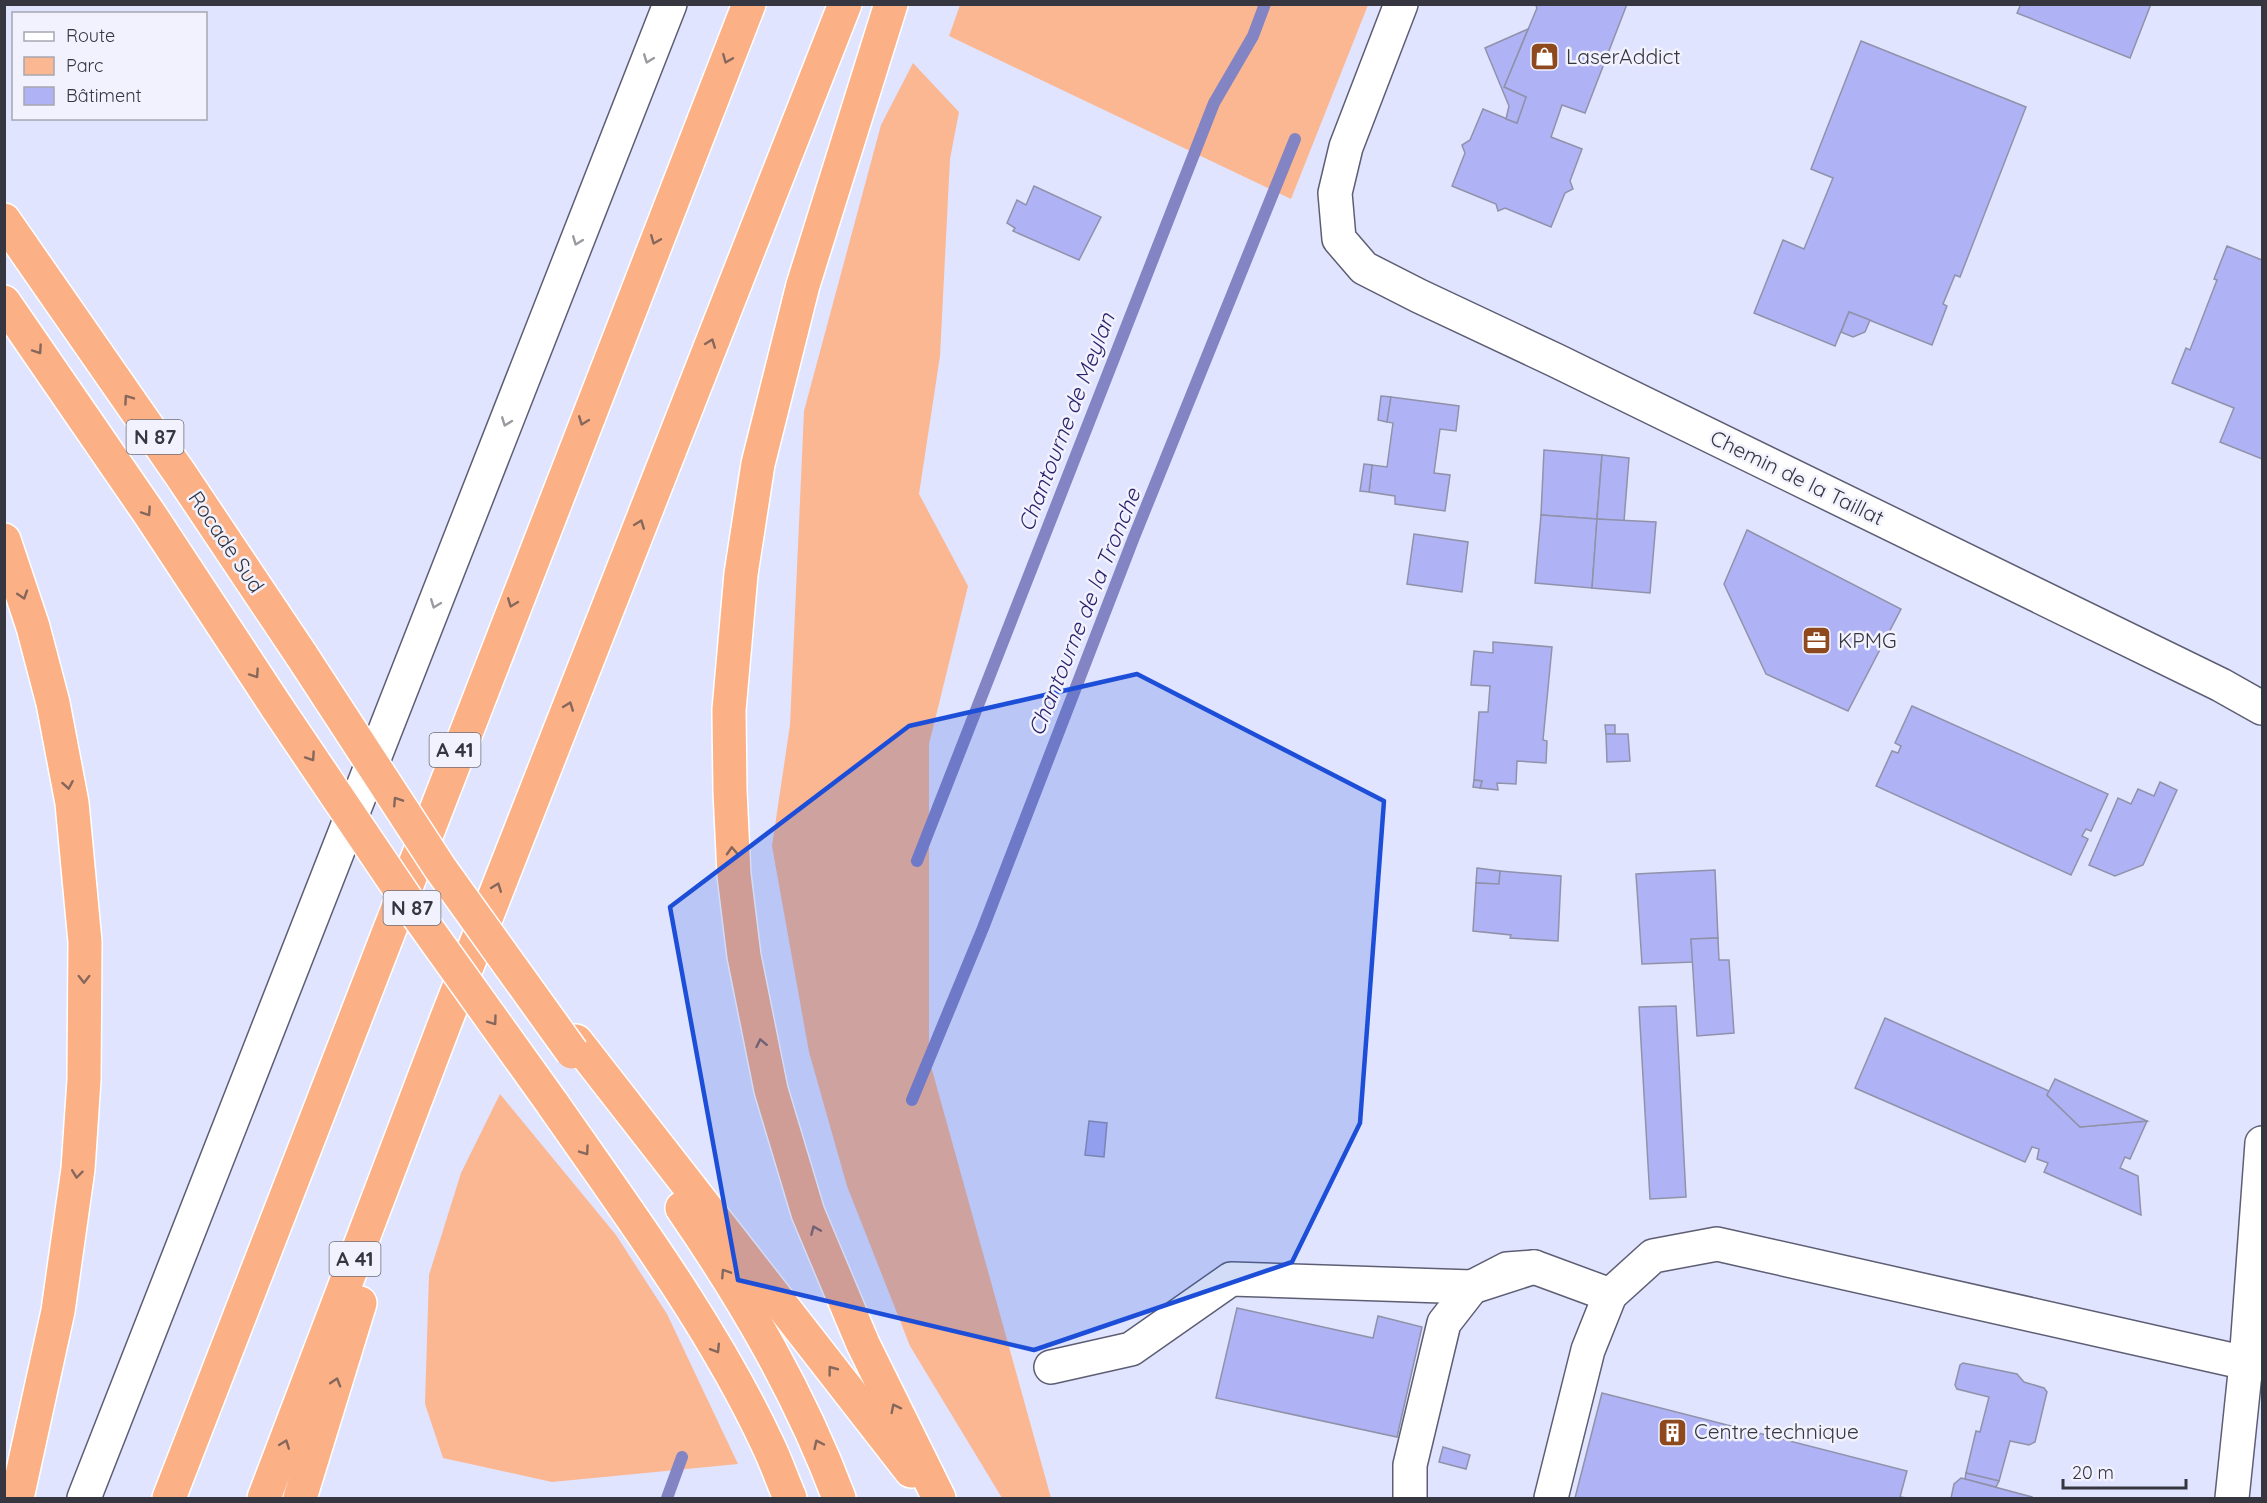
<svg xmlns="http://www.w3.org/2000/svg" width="2267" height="1503" viewBox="0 0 2267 1503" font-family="Quicksand,sans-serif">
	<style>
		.green { fill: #fbb792 }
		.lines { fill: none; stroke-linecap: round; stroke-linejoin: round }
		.stream { stroke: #8284c3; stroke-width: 12 }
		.building { fill: #afb3f5; stroke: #9092aa; stroke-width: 1.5 }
		.minor-casing { stroke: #5d5e74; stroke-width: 36 }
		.highway-casing { stroke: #fff; stroke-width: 36 }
		.minor { stroke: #fff; stroke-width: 33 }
		.highway { stroke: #fcb086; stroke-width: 33 }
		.highway-bridge-casing { stroke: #fff; stroke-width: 36; stroke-linecap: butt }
		.highway-bridge { stroke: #fcb086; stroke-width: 33 }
		.oneway { stroke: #9a9aa0 }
		.oneway2 { stroke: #85675c }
		.marked { fill: #1d4ed8; fill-opacity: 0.2; stroke: #1d4ed8; stroke-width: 4.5; stroke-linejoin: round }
		.labels { text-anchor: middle; stroke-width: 5; stroke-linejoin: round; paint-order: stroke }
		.shield { fill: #f1f2fd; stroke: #6d6e79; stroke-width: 1.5 }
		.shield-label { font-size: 20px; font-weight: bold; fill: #353640 }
		.poi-label { font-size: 21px; fill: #353640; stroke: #f1f2fd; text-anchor: start }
		.street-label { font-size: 21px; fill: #353640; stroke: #f1f2fd }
		.water-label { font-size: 22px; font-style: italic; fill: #281f6a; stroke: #f1f2fd }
	</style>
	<rect width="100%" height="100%" fill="#e1e4fe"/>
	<g class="green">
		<polygon points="960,5 960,4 1368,5 1291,199 949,36"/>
		<polygon points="913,63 959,112 950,159 940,356 919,494 968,586 929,744 929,1059 1051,1498 1002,1498 910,1346 847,1186 809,1052 772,846 790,725 804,411 881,125"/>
		<polygon points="500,1094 616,1235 667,1314 738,1464 552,1482 443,1458 425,1404 429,1275 461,1173"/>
	</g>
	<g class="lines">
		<g class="stream">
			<polyline points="917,861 1214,103 1253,36 1265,4"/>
			<polyline points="912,1100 983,928 1134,537 1295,139"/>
			<polyline points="667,1498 682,1457"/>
		</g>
	</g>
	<g class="building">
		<polygon points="1535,4 1627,4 1585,113 1562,105 1551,137 1582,149 1570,181 1573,189 1565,193 1551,227 1505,208 1498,211 1496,204 1452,186 1465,153 1462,145 1470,140 1483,109 1517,123 1526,97 1504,87 1537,8"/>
		<polygon points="2021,4 2151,4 2130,58 2017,13"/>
		<polygon points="1528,29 1504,87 1526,97 1517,123 1506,119 1509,106 1485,48"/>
		<polygon points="1861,41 2026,107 1960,277 1955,275 1943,304 1947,306 1932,345 1849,312 1835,346 1754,313 1783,240 1804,249 1833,178 1811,169"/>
		<polygon points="1034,186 1101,217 1079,260 1013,231 1015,228 1007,223 1017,200 1026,205"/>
		<polygon points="2227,246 2262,260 2262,459 2220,442 2234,408 2172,383 2186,348 2190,350 2217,280 2214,279"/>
		<polygon points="1849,312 1870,320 1865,332 1853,337 1841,332"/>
		<polygon points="1381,396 1391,397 1387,422 1378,420"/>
		<polygon points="1391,397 1459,406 1456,431 1440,429 1434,473 1450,475 1445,511 1395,504 1395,496 1369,492 1372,465 1387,467 1393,423 1387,422"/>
		<polygon points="1544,450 1602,455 1597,519 1541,515"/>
		<polygon points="1602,455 1629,458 1624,521 1597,519"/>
		<polygon points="1364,464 1372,465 1369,492 1360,491"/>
		<polygon points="1541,515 1597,519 1592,588 1535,583"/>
		<polygon points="1597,519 1656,522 1650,593 1592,588"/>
		<polygon points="1747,530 1901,609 1848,711 1766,674 1724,584"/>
		<polygon points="1414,534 1468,542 1462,592 1407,584"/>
		<polygon points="1493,642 1552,647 1543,740 1547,741 1546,763 1517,761 1516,784 1497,783 1498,790 1480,788 1482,781 1474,780 1479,712 1488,712 1490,686 1471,685 1474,651 1493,653"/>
		<polygon points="1912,706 2108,794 2091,831 2086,829 2082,836 2088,839 2071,875 1876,786 1892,751 1898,753 1901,746 1895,743"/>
		<polygon points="1605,725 1615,725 1615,734 1606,734"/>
		<polygon points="1606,734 1628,734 1630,761 1607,762"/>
		<polygon points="1474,780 1482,781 1480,788 1473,787"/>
		<polygon points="2160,782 2177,790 2143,865 2115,876 2089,865 2118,798 2131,804 2138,789 2154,796"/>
		<polygon points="1477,868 1500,871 1499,884 1476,883"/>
		<polygon points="1715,870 1718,938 1691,939 1693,962 1642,964 1636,874"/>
		<polygon points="1500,871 1561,876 1558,941 1510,938 1511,935 1473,931 1476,883 1499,884"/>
		<polygon points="1718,938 1719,960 1729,960 1734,1033 1697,1036 1691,939"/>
		<polygon points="1676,1006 1686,1197 1650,1199 1639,1007"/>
		<polygon points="1885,1018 2049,1091 2047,1095 2080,1127 2147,1121 2130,1159 2125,1157 2120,1168 2138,1176 2141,1215 2044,1172 2048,1163 2037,1159 2039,1149 2032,1147 2025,1162 1855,1088"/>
		<polygon points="2055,1079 2147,1121 2080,1127 2047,1095"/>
		<polygon points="1089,1121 1107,1123 1104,1157 1085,1155"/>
		<polygon points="1237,1308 1373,1338 1378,1316 1422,1327 1397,1437 1216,1398"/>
		<polygon points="1963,1363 2017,1374 2024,1382 2044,1388 2047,1392 2035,1442 2029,1445 2010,1441 1999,1481 1966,1473 1976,1431 1980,1432 1989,1397 1957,1389 1955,1385 1960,1365"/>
		<polygon points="1602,1393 1907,1471 1900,1497 1907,1498 1575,1498"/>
		<polygon points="1443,1447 1470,1455 1466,1469 1439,1462"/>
		<polygon points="1966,1473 1999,1481 1996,1487 1965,1479"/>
		<polygon points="1961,1478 2032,1497 2033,1498 1951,1498 1954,1484"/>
	</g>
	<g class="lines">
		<defs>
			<g id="minor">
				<polyline points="1401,4 1346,147 1335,193 1339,239 1364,268 1419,296 1555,360 2221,685 2262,708"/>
				<polyline points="1051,1367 1131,1349 1231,1279 1472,1287 1534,1267"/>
				<polyline points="1410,1497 1410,1465 1444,1323 1472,1287 1507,1269 1534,1267 1610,1295"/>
				<polyline points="84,1498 670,4"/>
				<polyline points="1551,1498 1588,1350 1610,1295 1653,1256 1717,1244 2246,1363 2262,1364"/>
				<polyline points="2232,1498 2246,1363 2262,1143"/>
			</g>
			<g id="highway">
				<polyline points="891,4 803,285 758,464 741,574 729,710 730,791 734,875 744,956 771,1090 808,1213 863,1344 939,1498"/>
				<polyline points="4,220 181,475 302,656"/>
				<polyline points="4,302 149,513 278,709"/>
				<polyline points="4,540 33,627 53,703 72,803 85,942 84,1080 78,1169 58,1311 17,1498"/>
				<polyline points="576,1041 911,1471"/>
				<path d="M552,1103C627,1211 712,1325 767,1443C776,1461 782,1480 790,1498"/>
				<path d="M682,1208C745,1300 800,1394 839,1498"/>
				<path d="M169,1498C358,999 551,501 749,4"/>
				<polyline points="264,1498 446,1020 845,4"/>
				<polyline points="300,1498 360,1303"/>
			</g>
		</defs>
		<use href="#minor" class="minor-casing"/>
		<use href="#highway" class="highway-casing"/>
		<use href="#minor" class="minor"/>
		<use href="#highway" class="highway"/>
		<defs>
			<g id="highway-bridge">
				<polyline points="302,656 440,868 572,1052"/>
				<polyline points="278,709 411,906 552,1103"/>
			</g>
		</defs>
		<use href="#highway-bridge" class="highway-bridge-casing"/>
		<use href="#highway-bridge" class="highway-bridge"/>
	</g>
	<defs><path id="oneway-chevron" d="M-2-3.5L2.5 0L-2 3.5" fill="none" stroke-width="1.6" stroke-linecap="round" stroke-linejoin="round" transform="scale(1.5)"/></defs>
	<g class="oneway">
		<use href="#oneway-chevron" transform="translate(648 59) rotate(111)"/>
		<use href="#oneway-chevron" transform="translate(577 241) rotate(111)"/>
		<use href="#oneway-chevron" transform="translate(506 422) rotate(111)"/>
		<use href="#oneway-chevron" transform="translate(435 604) rotate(111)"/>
	</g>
	<g class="oneway2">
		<use href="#oneway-chevron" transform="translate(727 59) rotate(112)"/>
		<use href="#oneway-chevron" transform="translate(655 240) rotate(112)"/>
		<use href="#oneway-chevron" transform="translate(711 343) rotate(-69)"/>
		<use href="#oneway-chevron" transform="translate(38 350) rotate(56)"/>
		<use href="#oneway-chevron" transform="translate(128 399) rotate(-125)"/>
		<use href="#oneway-chevron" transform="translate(583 421) rotate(111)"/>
		<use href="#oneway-chevron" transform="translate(147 512) rotate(56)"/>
		<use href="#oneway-chevron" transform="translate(640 524) rotate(-69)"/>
		<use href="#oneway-chevron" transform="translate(23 595) rotate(72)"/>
		<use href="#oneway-chevron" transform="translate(512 603) rotate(111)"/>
		<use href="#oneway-chevron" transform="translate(255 674) rotate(56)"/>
		<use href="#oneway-chevron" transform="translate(569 706) rotate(-69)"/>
		<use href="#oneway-chevron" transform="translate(311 757) rotate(56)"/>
		<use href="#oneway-chevron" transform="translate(68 785) rotate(80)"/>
		<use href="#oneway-chevron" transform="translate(397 801) rotate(-123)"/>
		<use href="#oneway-chevron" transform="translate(732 851) rotate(-93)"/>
		<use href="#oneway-chevron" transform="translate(497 887) rotate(-69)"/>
		<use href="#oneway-chevron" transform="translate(84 979) rotate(90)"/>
		<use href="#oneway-chevron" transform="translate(493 1021) rotate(54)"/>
		<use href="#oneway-chevron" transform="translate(761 1043) rotate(-102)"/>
		<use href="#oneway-chevron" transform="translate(585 1151) rotate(55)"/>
		<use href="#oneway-chevron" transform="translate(77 1174) rotate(97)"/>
		<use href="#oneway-chevron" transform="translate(815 1230) rotate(-113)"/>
		<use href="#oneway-chevron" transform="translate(725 1273) rotate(-123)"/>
		<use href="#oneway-chevron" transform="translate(716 1349) rotate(58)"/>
		<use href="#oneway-chevron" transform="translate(832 1370) rotate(-127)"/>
		<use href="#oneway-chevron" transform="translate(336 1382) rotate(-73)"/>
		<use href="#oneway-chevron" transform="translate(895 1408) rotate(-117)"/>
		<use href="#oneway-chevron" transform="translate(285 1444) rotate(-69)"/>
		<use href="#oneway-chevron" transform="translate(818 1444) rotate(-115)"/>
	</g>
	<path class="marked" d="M1137,674L1384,801L1360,1123L1292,1262L1034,1350L738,1280L670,907L909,726Z"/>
	<defs>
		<symbol id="shop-square" viewBox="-11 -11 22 22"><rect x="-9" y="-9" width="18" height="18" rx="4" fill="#8e491f" stroke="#f1f2fd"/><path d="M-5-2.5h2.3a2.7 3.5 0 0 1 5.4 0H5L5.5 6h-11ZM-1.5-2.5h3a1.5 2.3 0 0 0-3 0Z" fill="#fff"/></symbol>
		<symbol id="office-square" viewBox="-11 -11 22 22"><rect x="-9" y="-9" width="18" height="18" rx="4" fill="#8e491f" stroke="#f1f2fd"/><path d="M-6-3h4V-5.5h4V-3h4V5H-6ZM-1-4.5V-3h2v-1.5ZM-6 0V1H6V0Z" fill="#fff"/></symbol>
		<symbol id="building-square" viewBox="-11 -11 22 22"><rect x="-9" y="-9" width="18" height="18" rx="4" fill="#8e491f" stroke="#f1f2fd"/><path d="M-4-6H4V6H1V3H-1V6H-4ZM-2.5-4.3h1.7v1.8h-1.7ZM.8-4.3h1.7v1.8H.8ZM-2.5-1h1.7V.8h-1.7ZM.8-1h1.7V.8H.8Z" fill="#fff"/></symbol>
	</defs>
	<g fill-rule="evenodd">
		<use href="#shop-square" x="1528" y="40" width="33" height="33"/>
		<use href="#office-square" x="1800" y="624" width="33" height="33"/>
		<use href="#building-square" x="1656" y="1416" width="33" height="33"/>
	</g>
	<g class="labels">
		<g class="shield">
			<rect x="126.5" y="420" width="57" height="34" rx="4.5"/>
			<rect x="429.5" y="733" width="51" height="34" rx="4.5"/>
			<rect x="383.5" y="891" width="57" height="34" rx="4.5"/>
			<rect x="329.5" y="1242" width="51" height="34" rx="4.5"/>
		</g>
		<g class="shield-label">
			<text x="155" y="444">N 87</text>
			<text x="455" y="757">A 41</text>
			<text x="412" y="915">N 87</text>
			<text x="355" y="1266">A 41</text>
		</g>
		<g class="poi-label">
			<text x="1566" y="64">LaserAddict</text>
			<text x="1838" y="648">KPMG</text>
			<text x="1694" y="1439">Centre technique</text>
		</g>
		<g class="street-label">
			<text transform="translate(1797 478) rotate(26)" y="7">Chemin de la Taillat</text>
			<text transform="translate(226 542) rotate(56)" y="7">Rocade Sud</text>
		</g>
		<g class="water-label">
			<text transform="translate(1066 422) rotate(-69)" y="8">Chantourne de Meylan</text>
			<text transform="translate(1084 612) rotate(-68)" y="8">Chantourne de la Tronche</text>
		</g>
	</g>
	<rect width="2267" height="1503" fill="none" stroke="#353640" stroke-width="12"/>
	<rect x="12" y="12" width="195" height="108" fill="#f1f2fd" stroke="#a6a7b1" stroke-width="1.5"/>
	<rect x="24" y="32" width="30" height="9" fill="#ffffff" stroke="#a6a7b1" stroke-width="1.5"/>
	<text x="66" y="42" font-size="18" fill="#353640">Route</text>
	<rect x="24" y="57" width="30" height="18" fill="#fbb792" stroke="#a6a7b1" stroke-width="1.5"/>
	<text x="66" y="72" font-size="18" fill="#353640">Parc</text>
	<rect x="24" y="87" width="30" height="18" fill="#afb3f5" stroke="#a6a7b1" stroke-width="1.5"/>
	<text x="66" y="102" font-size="18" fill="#353640">Bâtiment</text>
	<path d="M2063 1479v9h123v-9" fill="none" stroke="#353640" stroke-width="3"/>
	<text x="2072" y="1479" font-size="18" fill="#353640" stroke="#f1f2fd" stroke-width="4.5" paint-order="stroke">20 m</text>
</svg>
